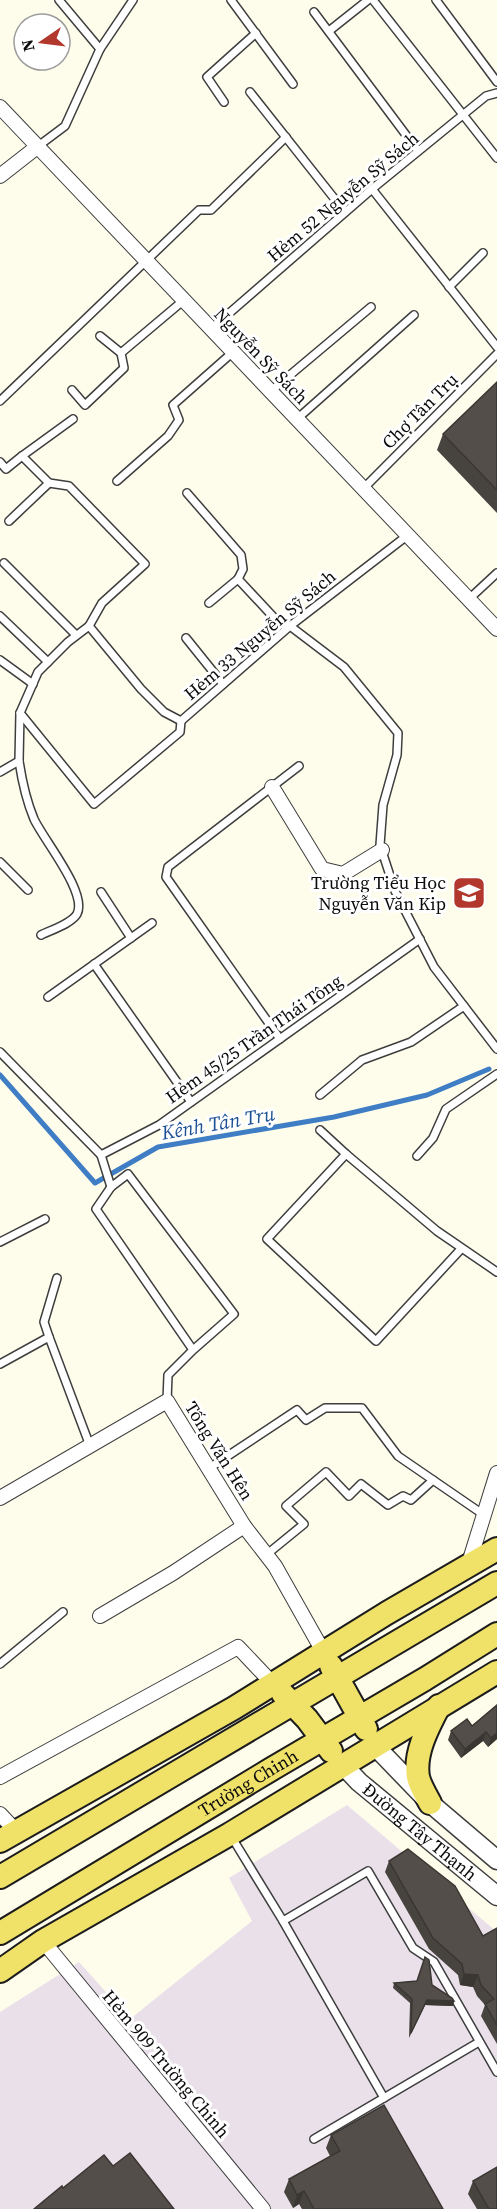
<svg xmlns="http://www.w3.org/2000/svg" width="497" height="2209" viewBox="0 0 497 2209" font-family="'Source Serif 4',serif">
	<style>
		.industrial { fill: #eae0ea }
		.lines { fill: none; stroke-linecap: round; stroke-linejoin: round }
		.stream { stroke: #3f7dc4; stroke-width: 5 }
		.service-casing { stroke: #3e3e3e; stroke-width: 10 }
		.minor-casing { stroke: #3e3e3e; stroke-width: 16 }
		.tertiary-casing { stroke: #3e3e3e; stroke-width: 21 }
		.primary-casing { stroke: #1c1c1c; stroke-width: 26 }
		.service { stroke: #fff; stroke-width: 7 }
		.minor { stroke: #fff; stroke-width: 14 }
		.tertiary { stroke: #fff; stroke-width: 18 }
		.primary { stroke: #f0e169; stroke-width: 22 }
		.wall { fill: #47433f }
		.shaded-wall { fill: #3a3733 }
		.building { fill: #534e49; stroke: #3a3733; stroke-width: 1.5 }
		.labels { text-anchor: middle; stroke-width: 6; stroke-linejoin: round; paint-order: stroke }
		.street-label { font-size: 18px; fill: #0b0b0b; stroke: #fff }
		.poi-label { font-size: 18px; fill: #0b0b0b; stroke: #fff; text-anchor: end }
		.water-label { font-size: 20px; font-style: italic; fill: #1e5194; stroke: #fff }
	</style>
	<rect width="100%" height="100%" fill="#fefdeb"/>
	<polygon class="industrial" points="347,1805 497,1932 497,2209 0,2209 0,2012 79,1962 130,2019 252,1921 229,1878"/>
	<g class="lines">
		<polyline class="stream" points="0,1075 95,1183 158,1147 334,1117 427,1095 489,1069"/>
		<defs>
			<g id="service">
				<polyline points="59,0 100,49"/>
				<polyline points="231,0 293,84"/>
				<polyline points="373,0 497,158"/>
				<polyline points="436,0 497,82"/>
				<polyline points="314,12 418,151"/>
				<polyline points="329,31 368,0"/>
				<polyline points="250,92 345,212"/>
				<polyline points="224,102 207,77 256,33"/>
				<polyline points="37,147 65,126 100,49 133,0"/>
				<polyline points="372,189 497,347"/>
				<polyline points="449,287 483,253"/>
				<polyline points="211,329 372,189 486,96 497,93"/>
				<polyline points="100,336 121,353"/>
				<polyline points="72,390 85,405 124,368 121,353 184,300"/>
				<polyline points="271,391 371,307"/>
				<polyline points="0,401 199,210 211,210 286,137"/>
				<polyline points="297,419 414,315"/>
				<polyline points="22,456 73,419"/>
				<polyline points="0,462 6,469 22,456 49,483 69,486 145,564 102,603 89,626 68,642 38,672 20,713 19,761 0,772"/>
				<polyline points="117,481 168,436 179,420 173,405 233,352"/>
				<polyline points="363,489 497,354"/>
				<polyline points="187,493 241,555 243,569 238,579"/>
				<polyline points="9,521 49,483"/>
				<polyline points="4,563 76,635"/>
				<polyline points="469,599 497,573"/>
				<polyline points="209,603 238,579 279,623 290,626 344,667 398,733 397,755 383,805 380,845 395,891 434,967 497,1049"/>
				<polyline points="0,616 48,662"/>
				<polyline points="89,626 141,689 164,712 181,721 290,626 408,535"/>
				<polyline points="186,638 223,684"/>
				<polyline points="0,660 33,684"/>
				<polyline points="20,713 94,804 180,732 181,721"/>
				<path d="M19,761C22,781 26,800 34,819C43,839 88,893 77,914C71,924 51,930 41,935"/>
				<polyline points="0,862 28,890"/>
				<polyline points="101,892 131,938"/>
				<polyline points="94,964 191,1102"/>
				<polyline points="48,997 152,923"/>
				<polyline points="280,1039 166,877 168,867 299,766"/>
				<polyline points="0,1052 101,1155 159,1125 420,939"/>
				<polyline points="320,1095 362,1060 411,1042 464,1006"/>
				<polyline points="320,1130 346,1154"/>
				<polyline points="101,1155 111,1187"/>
				<polyline points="417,1156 433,1138 446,1109 497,1074"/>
				<polyline points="0,1242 45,1219"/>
				<polyline points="461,1249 376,1341 267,1239 346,1154 437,1231 497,1272"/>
				<polyline points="49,1337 44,1322 57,1278"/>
				<polyline points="0,1364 49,1337 90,1446"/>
				<polyline points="167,1401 168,1375 193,1350 96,1209 111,1187 128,1174 234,1314 193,1350"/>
				<polyline points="208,1469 297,1410 306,1420 325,1408 362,1408 398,1456 484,1515"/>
				<polyline points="266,1555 304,1524 286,1506 326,1472 349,1496 361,1484 388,1505 403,1496 411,1500 433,1480"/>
				<polyline points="0,1664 63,1612"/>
				<polyline points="231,1836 283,1921 384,2098"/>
				<polyline points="283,1921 368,1871 413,1948 434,1962 497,2072"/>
				<polyline points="314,2139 479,2042"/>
			</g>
			<g id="minor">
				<polyline points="0,107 497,629"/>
				<polyline points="0,176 37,147"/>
				<polyline points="272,787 322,869 343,874 382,850"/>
				<polyline points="0,1498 167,1401 244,1526 275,1566 324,1653"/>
				<polyline points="468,1566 497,1473"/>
				<polyline points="100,1616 173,1573 244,1526"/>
				<polyline points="0,1777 238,1647 273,1684"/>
				<polyline points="0,1814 16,1831"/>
				<polyline points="43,1941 263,2209"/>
			</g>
			<g id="tertiary">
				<polyline points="375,1746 430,1803 497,1860"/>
				<path id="s1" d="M343,1765L359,1782L497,1896"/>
			</g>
			<g id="primary">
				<polyline points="331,1666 366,1729"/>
				<polyline points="283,1694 307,1719 331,1751"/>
				<path d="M430,1803C426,1795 420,1786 418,1777C414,1753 428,1727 439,1706"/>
				<polyline points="0,1841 234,1708 387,1613 497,1549"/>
				<polyline points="0,1877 497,1583"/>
				<path id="s2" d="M0,1933L270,1770L425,1679L497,1634"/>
				<polyline points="0,1971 43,1941 230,1834 497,1672"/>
			</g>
		</defs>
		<use href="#service" class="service-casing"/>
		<use href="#minor" class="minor-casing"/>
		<use href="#tertiary" class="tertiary-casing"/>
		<use href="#primary" class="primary-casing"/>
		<use href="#service" class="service"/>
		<use href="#minor" class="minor"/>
		<use href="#tertiary" class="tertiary"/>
		<use href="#primary" class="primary"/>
	</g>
	<g class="wall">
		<polygon points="497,382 497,513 437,450 443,434"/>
		<polygon points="497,1705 497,1739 488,1747 483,1741 461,1758 448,1740 451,1731 472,1726"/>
		<polygon points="389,1861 483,1936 497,1928 497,2044 481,2016 485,2005 477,1996 473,1987 460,1985 458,1975 429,1949 385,1872"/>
		<polygon points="417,1981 432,1985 454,2001 453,2006 425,2005 409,2038 410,2003 393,1988 394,1983"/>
		<polygon points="331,2135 443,2209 302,2209 299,2204 293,2208 284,2192 289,2179 330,2156 326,2148"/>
		<polygon points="473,2181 497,2209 477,2209 468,2194"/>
	</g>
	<g class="shaded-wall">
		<polygon points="486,1732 483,1741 461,1758 465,1749"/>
		<polygon points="497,1733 497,1739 488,1747 491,1738"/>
		<polygon points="464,1974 478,1975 473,1987 460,1985"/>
		<polygon points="427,2000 454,2001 453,2006 425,2005 409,2038"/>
		<polygon points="304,2191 299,2204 293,2208 297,2195"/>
	</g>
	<g class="building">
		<polygon points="497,382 497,490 443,434"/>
		<polygon points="497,1705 497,1733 491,1738 486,1732 465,1749 451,1731 467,1719 472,1726"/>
		<polygon points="408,1849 455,1886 483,1936 497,1928 497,2025 485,2004 494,1999 481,1985 478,1975 464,1974 462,1964 433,1938 389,1861"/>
		<polygon points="425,1957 429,1960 432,1985 452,1998 454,2001 427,2000 411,2033 412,1999 394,1983 417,1981"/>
		<polygon points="384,2105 443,2209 314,2209 304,2191 297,2195 289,2179 340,2151 331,2135"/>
		<polygon points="130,2153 174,2209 34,2209 62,2186 63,2188 104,2155 113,2166"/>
		<polygon points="497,2167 497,2209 489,2209 473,2181"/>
	</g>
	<defs>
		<symbol id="school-square" viewBox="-11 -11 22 22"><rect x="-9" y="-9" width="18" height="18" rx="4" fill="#b2382d" stroke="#fff"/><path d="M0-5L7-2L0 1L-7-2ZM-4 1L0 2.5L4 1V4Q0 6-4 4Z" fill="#fff"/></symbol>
	</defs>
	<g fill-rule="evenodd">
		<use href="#school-square" x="450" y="874" width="38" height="38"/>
	</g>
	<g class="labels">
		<g class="street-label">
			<text transform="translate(343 197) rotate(-40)" y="6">Hẻm 52 Nguyễn Sỹ Sách</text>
			<text transform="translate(261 356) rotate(46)" y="6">Nguyễn Sỹ Sách</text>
			<text transform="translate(420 411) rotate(-45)" y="6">Chợ Tân Trụ</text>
			<text transform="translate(260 635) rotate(-40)" y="6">Hẻm 33 Nguyễn Sỹ Sách</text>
			<text transform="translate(254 1039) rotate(-35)" y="6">Hẻm 45/25 Trần Thái Tông</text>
			<text transform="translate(219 1451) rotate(58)" y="6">Tống Văn Hên</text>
			<text dy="6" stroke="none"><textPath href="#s2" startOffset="290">Trường Chinh</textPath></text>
			<text dy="6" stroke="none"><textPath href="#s1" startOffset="102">Đường Tây Thạnh</textPath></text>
			<text transform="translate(166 2064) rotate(50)" y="6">Hẻm 909 Trường Chinh</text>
		</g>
		<g class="poi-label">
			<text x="446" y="889">Trường Tiểu Học<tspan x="446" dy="21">Nguyễn Văn Kip</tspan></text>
		</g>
		<g class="water-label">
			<text transform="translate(218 1123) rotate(-10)" y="7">Kênh Tân Trụ</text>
		</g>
	</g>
	<g transform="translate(42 42) rotate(256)"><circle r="28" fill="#ffffff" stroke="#9d9d9d" stroke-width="1.5"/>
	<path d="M0-4.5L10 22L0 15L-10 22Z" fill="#b2382d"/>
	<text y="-9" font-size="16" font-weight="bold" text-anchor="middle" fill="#0b0b0b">N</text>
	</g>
</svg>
